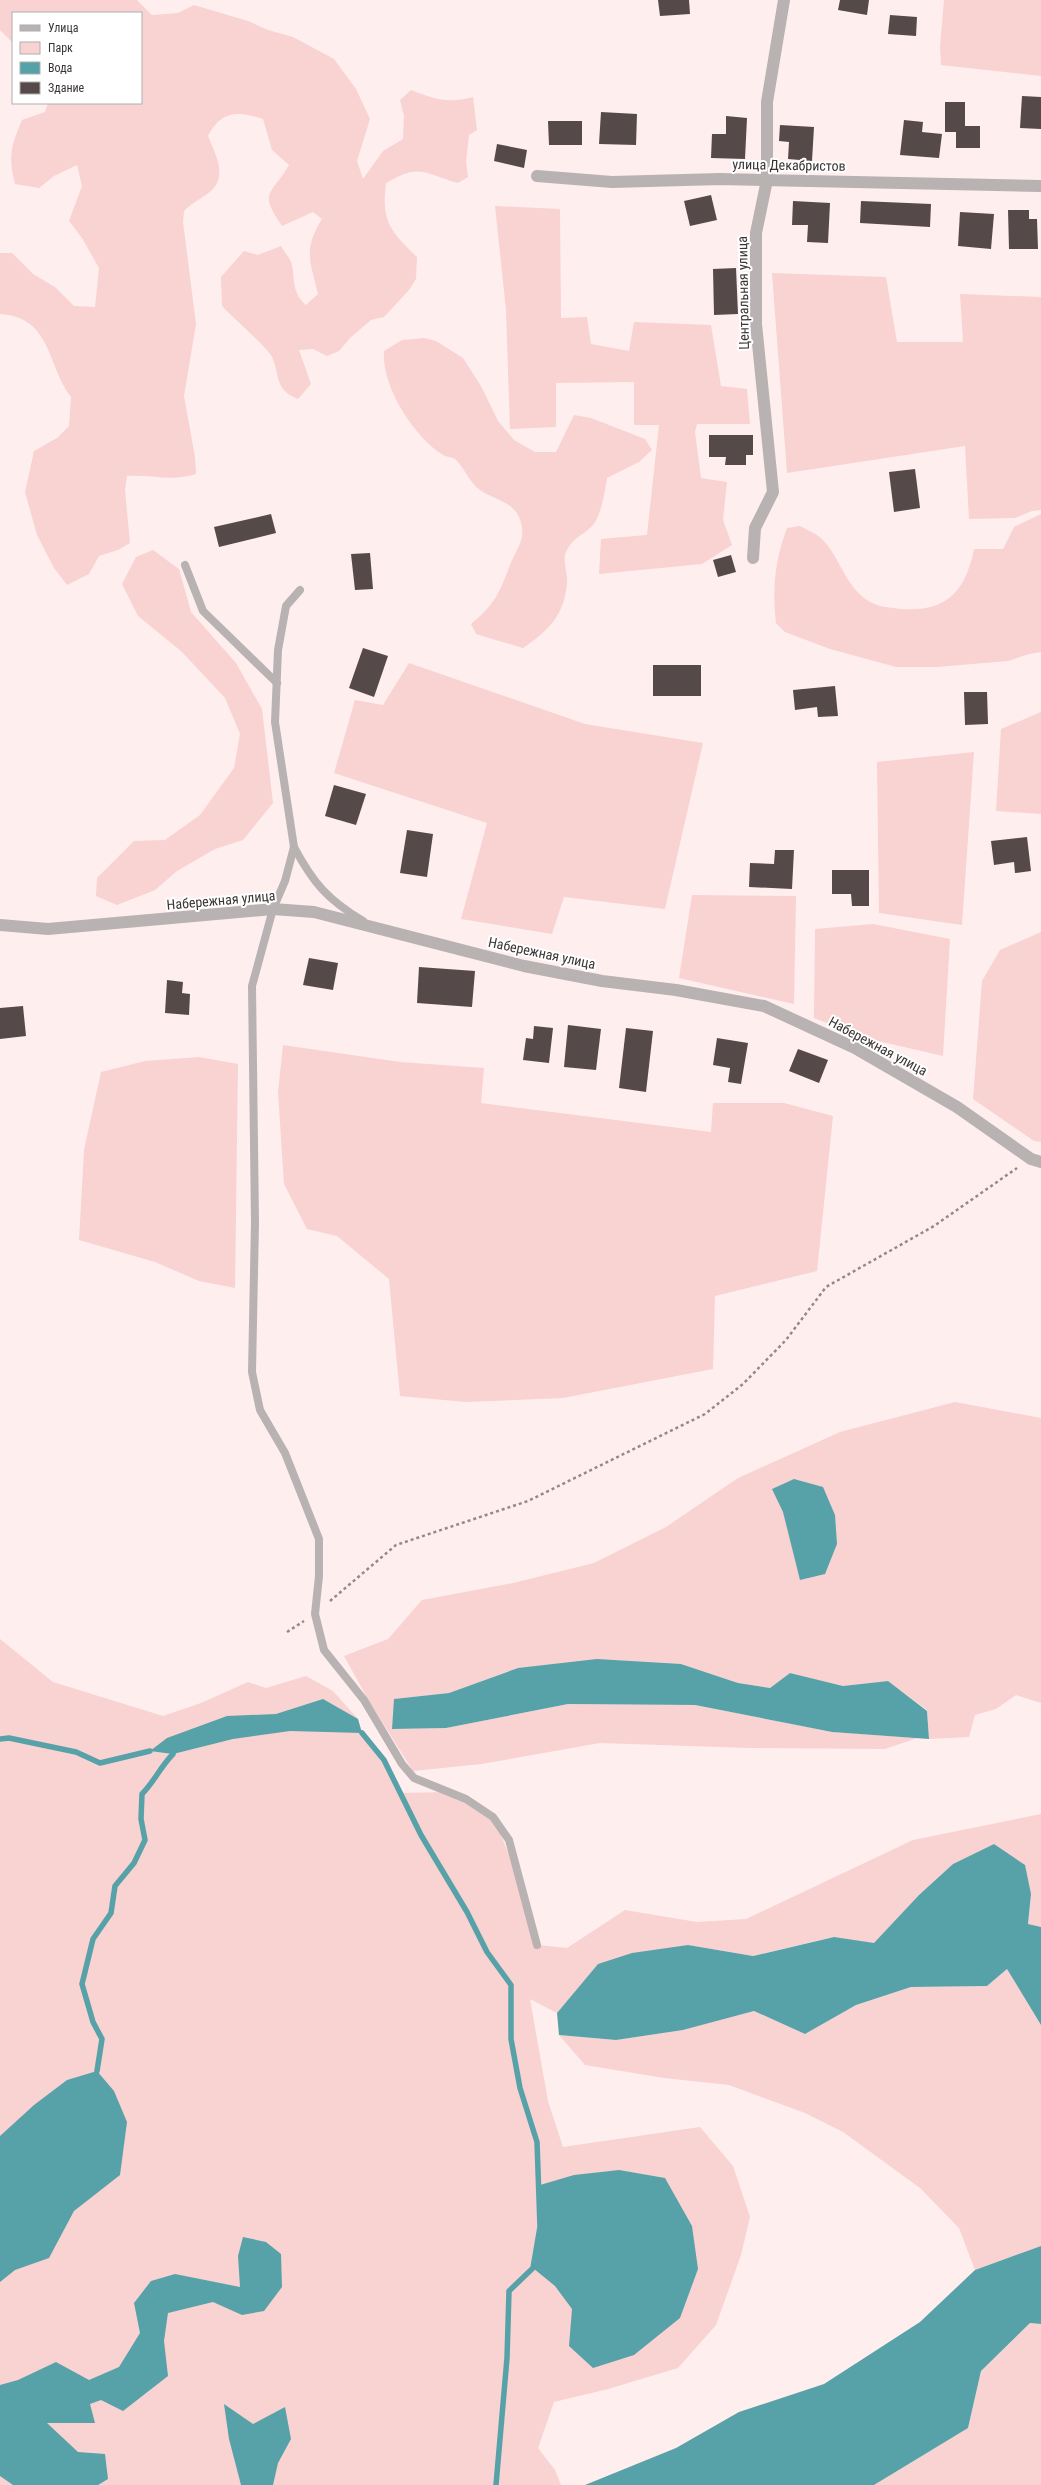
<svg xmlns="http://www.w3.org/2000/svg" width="1041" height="2485" viewBox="0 0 1041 2485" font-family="'Roboto Condensed',sans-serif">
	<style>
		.green { fill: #f9d2d2 }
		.water { fill: #57a2a8 }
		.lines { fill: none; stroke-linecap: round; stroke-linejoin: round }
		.stream { stroke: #57a2a8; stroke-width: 5.5 }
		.building { fill: #564949 }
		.path { stroke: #948989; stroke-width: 2.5; stroke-dasharray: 3 3; stroke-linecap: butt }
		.lane { stroke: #b9b2b2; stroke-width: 8 }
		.street { stroke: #b9b2b2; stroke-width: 12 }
		.labels { text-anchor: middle; stroke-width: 4; stroke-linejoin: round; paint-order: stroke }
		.street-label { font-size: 14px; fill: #3a3434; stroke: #fff }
	</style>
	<rect width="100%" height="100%" fill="#fee"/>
	<g class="green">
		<path d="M0,0H137L152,15L178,13L194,5L248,21L268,30L293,37L334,59L356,89L370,119L357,161L363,179L383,151L403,139L404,116L400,100L411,90C435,99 448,104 473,97L477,130L469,135L466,162L468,177L458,183C423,173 420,163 386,183C381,221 390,231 417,257L416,279L409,290L384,317L371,320L350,338L339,351L327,356L313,349L299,350L311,384L298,399C274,390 280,374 272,357C268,348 231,316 222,306L221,277L244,251L258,255L281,246C284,252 291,259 292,265C295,281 292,293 306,305L318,294C310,260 303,250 322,219L313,212L282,226C258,191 271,196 289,165L272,150L263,119C238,111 221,110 208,136C216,156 230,179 206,195C198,200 191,204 184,211L183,222L196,324L184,396L195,457L196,474C171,482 152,474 127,476L125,490L130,543L118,550L99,556L89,574L67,585L54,568L37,535L25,492L34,451L57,438L69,426L71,397C47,366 52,317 0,314V253H12L33,274L55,287L74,306L95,307L99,268L82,238L69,221L82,186L77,165L54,176L39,188L15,184C8,157 11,146 22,120L45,112L48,103H141V13H13V43L0,30Z"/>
		<polygon points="944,0 1041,0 1041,76 941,65 940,47"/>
		<polygon points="495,206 560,209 561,318 587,317 591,344 629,351 634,322 711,325 721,386 747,389 750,424 697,424 695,432 701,478 727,482 723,520 732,545 702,564 599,574 601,539 647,535 659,425 634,425 634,382 556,383 556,427 510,429 506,310"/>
		<polygon points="772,273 886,277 897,342 963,342 960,294 1041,297 1041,510 1032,511 1015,518 969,519 965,446 787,473"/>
		<path d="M424,338L436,341L463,358L481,386L498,421L514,440L535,452H556L574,415L591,418L645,439L652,450L639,462L607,478C605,491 601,518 591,527C581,537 574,536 566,552C562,560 568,574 567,583C564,616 549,630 523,648L476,634L471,624C495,604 499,594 510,565C517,547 528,538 519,517C512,501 492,499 480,490C469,482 464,467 455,459C452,457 447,457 443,455C414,437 381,386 384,351L402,340Z"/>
		<path d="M1041,514V652L1029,654L1008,661L937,667H896L830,649L785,632L776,623C772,588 775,560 787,528L800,526C807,530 815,533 821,538C838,554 844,582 864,598C876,607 886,607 901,609C946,612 965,593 974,549H1003L1014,527Z"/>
		<polygon points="153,550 179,569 191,612 236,663 262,709 273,803 243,840 215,849 177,871 155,890 117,905 96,896 97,878 134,841 165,840 200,815 234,768 240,734 225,698 181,651 138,616 122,584 136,557"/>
		<polygon points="409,663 585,724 703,743 665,909 564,897 552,934 461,919 487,823 334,773 355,700 383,705"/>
		<polygon points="1041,712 1041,814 996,811 1001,729"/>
		<polygon points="974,752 962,925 879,913 877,762"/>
		<polygon points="692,895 796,896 794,1004 679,978"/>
		<polygon points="873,924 950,939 943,1056 865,1038 814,1018 815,929"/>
		<polygon points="1041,932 1041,1142 1034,1141 973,1099 982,981 1000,950"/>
		<polygon points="283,1045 400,1062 484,1068 481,1103 711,1132 713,1103 784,1103 833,1116 817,1271 715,1296 713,1369 563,1398 466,1402 400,1396 389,1279 337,1236 307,1229 284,1184 278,1092"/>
		<polygon points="199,1057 238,1064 235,1288 199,1281 155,1262 79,1240 84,1150 101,1072 145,1061"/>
		<polygon points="955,1402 1041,1418 1041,1703 1016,1695 996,1709 975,1715 969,1737 929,1739 927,1710 887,1681 843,1686 790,1673 770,1688 738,1683 681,1664 518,1668 449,1693 395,1699 392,1729 446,1728 568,1704 695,1705 832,1732 917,1738 885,1749 750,1748 600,1743 482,1764 413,1771 369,1701 344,1656 388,1639 422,1600 513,1583 594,1563 666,1527 738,1478 840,1432"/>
		<polygon points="0,1639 53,1682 163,1716 201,1703 248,1682 266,1688 306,1676 333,1691 358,1719 362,1733 384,1760 400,1793 448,1792 496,1822 517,1876 538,1945 567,1948 625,1910 697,1922 746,1919 913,1840 1041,1814 1041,1927 1028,1925 1031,1894 994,1844 953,1864 919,1895 874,1944 833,1937 753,1956 688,1945 598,1964 557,2013 530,1999 548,2101 563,2147 700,2127 733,2166 750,2217 741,2255 716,2325 678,2368 608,2389 554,2402 538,2448 555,2470 561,2485 0,2485"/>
		<polygon points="1007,1969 1041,2025 1041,2246 975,2270 959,2228 920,2188 843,2132 805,2113 729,2085 664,2078 585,2065 559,2035 616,2040 683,2030 754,2011 805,2034 856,2005 911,1987 987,1986"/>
		<polygon points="1030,2323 1041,2324 1041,2485 874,2485 968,2428 981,2371"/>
	</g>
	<g class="water">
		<polygon points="794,1479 823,1487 835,1515 837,1544 825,1574 800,1580 783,1512 772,1489"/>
		<polygon points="597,1659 681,1664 738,1683 770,1688 790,1673 843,1686 888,1681 927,1711 929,1739 832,1732 695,1705 568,1704 446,1728 392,1729 394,1699 449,1693 518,1668"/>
		<polygon points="323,1699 358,1719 362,1733 290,1731 233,1739 173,1754 150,1751 167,1738 227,1716 276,1714"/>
		<polygon points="994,1844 1025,1865 1031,1894 1028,1924 1041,1927 1041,2025 1007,1969 987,1986 911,1987 856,2005 805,2034 754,2011 683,2030 616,2040 559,2035 557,2013 598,1964 632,1953 688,1945 753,1956 834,1937 874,1943 919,1895 953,1864"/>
		<polygon points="97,2071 114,2091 127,2122 120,2175 74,2211 49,2258 15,2270 0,2282 0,2136 34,2105 67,2080"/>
		<polygon points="619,2170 665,2178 692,2226 698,2269 680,2318 634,2355 593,2368 569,2346 572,2309 555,2286 533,2268 540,2227 540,2185 574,2175"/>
		<polygon points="243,2237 266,2242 281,2254 282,2287 264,2311 242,2315 213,2302 168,2313 164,2341 168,2376 123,2411 101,2400 90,2404 95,2423 47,2423 78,2452 105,2454 108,2479 98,2485 13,2485 0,2476 0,2385 18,2380 56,2362 89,2380 119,2367 140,2333 134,2303 151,2281 175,2274 240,2287 238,2256"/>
		<polygon points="1041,2246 1041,2324 1030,2323 981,2371 968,2428 874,2485 585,2485 676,2448 739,2412 824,2384 920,2322 975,2270"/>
		<polygon points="224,2404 253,2424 285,2407 291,2439 278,2463 273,2485 241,2485 229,2439"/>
	</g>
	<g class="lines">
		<g class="stream">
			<polyline points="362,1733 384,1760 421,1835 467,1912 487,1952 511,1985 511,2039 520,2088 537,2142 540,2227 533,2268 509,2291 507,2358 496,2485"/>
			<polyline points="0,1739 9,1738 76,1752 100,1763 150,1751"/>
			<path d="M97,2071L102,2039L93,2022L82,1984L93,1939L111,1913L115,1886L134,1863L145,1840L141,1819L142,1794C154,1782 161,1766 173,1754"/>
		</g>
	</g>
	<g class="building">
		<polygon points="658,0 689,0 690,14 660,16"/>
		<polygon points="840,0 869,0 867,15 838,10"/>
		<polygon points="890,15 917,17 916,36 888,34"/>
		<polygon points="1022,96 1041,97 1041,129 1020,128"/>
		<polygon points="945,102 965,102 965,126 980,126 980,148 956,148 956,132 945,132"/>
		<polygon points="601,112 637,114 636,145 599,144"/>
		<polygon points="726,116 747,118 745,159 711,158 712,134 726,134"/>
		<polygon points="904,120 923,122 922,132 942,134 939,158 900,155"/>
		<polygon points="548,121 582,121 582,145 549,145"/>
		<polygon points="780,125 814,127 812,161 788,159 789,142 779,141"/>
		<polygon points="497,144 527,150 524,168 494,161"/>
		<polygon points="711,195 717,220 690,226 684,201"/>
		<polygon points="793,201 830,203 828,243 807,242 808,225 792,225"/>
		<polygon points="861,201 931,204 930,227 860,223"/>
		<polygon points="1008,210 1029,210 1029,219 1037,219 1038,249 1009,249"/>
		<polygon points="960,212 994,214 991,249 958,246"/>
		<polygon points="736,268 738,314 714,315 713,269"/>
		<polygon points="709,435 753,435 753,455 746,455 746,465 725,465 726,457 709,457"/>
		<polygon points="915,469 920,508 894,512 889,472"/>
		<polygon points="271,514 276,533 219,547 214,527"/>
		<polygon points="370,553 373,589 355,590 351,554"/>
		<polygon points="731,555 736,572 718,577 713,560"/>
		<polygon points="363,648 388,656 374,697 349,688"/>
		<rect x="653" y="665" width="48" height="31"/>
		<polygon points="835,686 838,716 818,717 817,707 795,710 793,690"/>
		<polygon points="964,692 987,692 988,724 965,725"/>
		<polygon points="334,785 366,794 356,825 325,816"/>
		<polygon points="407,830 433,834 427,877 400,873"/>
		<polygon points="1027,837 1031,871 1015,873 1014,862 994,865 991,841"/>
		<polygon points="775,850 794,850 792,889 749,887 750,863 774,864"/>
		<polygon points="832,870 869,870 869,906 852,906 851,894 832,894"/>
		<polygon points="309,958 338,963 333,990 303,985"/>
		<polygon points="419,967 475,971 472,1007 417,1003"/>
		<polygon points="167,980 183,982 182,993 190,994 189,1015 165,1013"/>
		<polygon points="23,1006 26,1036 0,1039 0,1008"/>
		<polygon points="568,1025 601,1029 596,1070 564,1067"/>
		<polygon points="534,1026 553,1028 549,1063 523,1060 526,1038 533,1039"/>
		<polygon points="626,1028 653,1031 646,1092 619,1088"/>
		<polygon points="717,1038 748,1043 741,1084 728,1082 730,1068 713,1065"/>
		<polygon points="798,1049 828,1060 819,1083 789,1071"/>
	</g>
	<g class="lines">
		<g class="path">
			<polyline points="330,1601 396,1545 528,1501 705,1414 743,1384 786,1340 826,1287 934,1226 1017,1168"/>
			<polyline points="287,1632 304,1621"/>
		</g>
		<g class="lane">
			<polyline points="185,565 203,611 277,683"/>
			<polyline points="300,590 286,606 278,650 275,722 294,847 285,881 273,909 252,986 255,1222 252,1372 260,1410 285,1453 319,1539 319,1576 315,1614 324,1650 364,1700 402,1764 414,1778 466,1799 493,1817 509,1840 537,1945"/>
			<path d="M294,847C313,883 328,900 363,921"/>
		</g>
		<g class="street">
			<polyline points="537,176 612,182 720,179 1041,186"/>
			<polyline points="753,558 755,528 773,492 756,324 756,233 767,180 767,102 784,0"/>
			<polyline points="0,925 48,929 273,909 314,912 524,966 602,981 676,990 764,1006 855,1048 957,1107 1031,1159 1041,1162"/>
		</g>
	</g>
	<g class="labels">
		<g class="street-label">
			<text transform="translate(789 165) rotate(1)" y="5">улица Декабристов</text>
			<text transform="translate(743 293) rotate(-91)" y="5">Центральная улица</text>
			<text transform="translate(221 900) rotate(-5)" y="5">Набережная улица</text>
			<text transform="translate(542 953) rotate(12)" y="5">Набережная улица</text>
			<text transform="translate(878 1046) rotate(28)" y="5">Набережная улица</text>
		</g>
	</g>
	<rect x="12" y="12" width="130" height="92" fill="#ffffff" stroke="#b0aeae"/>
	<rect x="20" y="25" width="20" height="6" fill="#b9b2b2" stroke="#b0aeae"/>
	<text x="48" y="32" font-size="12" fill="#3a3434">Улица</text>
	<rect x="20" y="42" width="20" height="12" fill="#f9d2d2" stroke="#b0aeae"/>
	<text x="48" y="52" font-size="12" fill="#3a3434">Парк</text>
	<rect x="20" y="62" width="20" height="12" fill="#57a2a8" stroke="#b0aeae"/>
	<text x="48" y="72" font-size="12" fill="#3a3434">Вода</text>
	<rect x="20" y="82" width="20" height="12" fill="#564949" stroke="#b0aeae"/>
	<text x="48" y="92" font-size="12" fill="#3a3434">Здание</text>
</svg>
